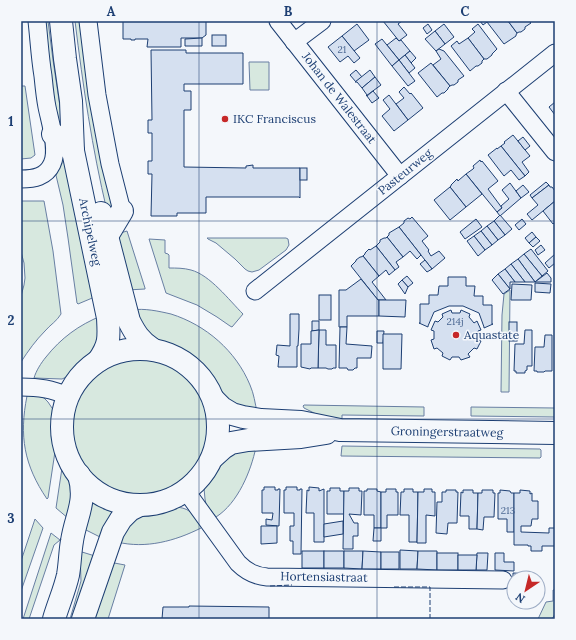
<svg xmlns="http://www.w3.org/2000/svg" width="576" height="640" viewBox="0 0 576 640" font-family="Lora,serif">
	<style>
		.green { fill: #d7e8df; stroke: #687fa3 }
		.building { fill: #d5e0f0; stroke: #1d3f73 }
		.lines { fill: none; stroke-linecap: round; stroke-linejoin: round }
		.street-casing { stroke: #1d3f73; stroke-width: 19 }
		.secondary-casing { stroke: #1d3f73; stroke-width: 24 }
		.street { stroke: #f4f7fb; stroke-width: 17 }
		.secondary { stroke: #f4f7fb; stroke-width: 22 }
		.fence { stroke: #1d3f73; stroke-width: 1; stroke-dasharray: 5 2; stroke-linecap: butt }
		.grid { fill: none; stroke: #1d3f73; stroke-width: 1; stroke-opacity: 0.55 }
		.poi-dot { fill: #c62828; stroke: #f4f7fb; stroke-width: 1.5 }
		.labels { text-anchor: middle; stroke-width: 3; stroke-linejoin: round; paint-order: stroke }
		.number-label { font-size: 10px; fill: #4b6792 }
		.street-label { font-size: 12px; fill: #1d3f73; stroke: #f4f7fb }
		.poi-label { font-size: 12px; fill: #1d3f73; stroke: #f4f7fb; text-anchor: start }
		.neatline { fill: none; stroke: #1d3f73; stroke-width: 1.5 }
		.grid-label { font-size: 13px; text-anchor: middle; font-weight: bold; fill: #1d3f73 }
	</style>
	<rect width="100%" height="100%" fill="#f4f7fb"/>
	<g class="green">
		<polygon points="43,21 48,21 53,60 63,127 62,129 57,121"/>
		<path d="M75,21H81L113,210L107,211C92,148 83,86 75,21Z"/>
		<polygon points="249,62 269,62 269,90 250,90"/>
		<polygon points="21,86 25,86 35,155 31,158 21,159"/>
		<polygon points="63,154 97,296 78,304 77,303 68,238 63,205 55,171"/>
		<path d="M21,201H44L53,251L61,314C57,321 50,325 45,331C36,340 28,351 21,362V296L24,285L25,278L24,263L21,252Z"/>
		<polygon points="127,231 145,288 145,289 127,290 117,234"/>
		<polygon points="207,238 286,238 288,239 289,245 286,250 259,270 252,272 248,271 245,269 235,259 216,243 208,239"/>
		<path d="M149,239L165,240V253L168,254L169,255V268C176,268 184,268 191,270C210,275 229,300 243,314L232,327L230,326L217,317L197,305L166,293Z"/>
		<polygon points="510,290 509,392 501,392 502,315 504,294"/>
		<path d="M132,310C144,308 158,311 171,314C206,325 236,351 250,385C254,394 255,403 257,412L245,411L219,393L206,373L199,365L185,354L173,348L157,343Z"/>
		<path d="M101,316L103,332L90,357L73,374L62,379L34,378C36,371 41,363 46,357C61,338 79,325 101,316Z"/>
		<circle cx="140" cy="427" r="71"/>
		<path d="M28,395L39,396L44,398L48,402L54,411L56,445L48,498L47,499C24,465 19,436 27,396Z"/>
		<polygon points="304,405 424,407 424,416 342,415 342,420 328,420 304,408 303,406"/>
		<polygon points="471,407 555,408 555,417 471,416"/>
		<polygon points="342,446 540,449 541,450 541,457 540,458 341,456"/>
		<path d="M256,447C251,471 238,503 216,517L206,504L205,499L204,488L206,482L225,455Z"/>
		<polygon points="63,465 73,483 69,519 56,508 62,468"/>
		<polygon points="92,498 102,504 113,508 113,509 103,537 102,538 82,528"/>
		<path d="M172,507C190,507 192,513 202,527L201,528C175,541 146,549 117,542L119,534L142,514Z"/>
		<polygon points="35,519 43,528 21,591 21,561"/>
		<polygon points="51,533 60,540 54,545 29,619 23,619"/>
		<polygon points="80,552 82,552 95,556 75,619 70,619 81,581"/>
		<polygon points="109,562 125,565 108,619 91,619"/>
		<polygon points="553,590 555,590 555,614 552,619 538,619 546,602 553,601"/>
	</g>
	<g class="building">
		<polygon points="123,21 206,21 206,35 202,38 181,38 181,47 147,47 148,39 135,39 135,40 131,40 131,39 123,39"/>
		<polygon points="383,21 402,21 398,24 407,35 399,41"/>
		<polygon points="480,21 508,21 517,33 516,35 516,36 504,44 487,22 483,25"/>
		<polygon points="508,21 529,21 531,23 525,27 525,29 521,32 519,32 517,33"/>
		<polygon points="357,24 369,40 354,51 342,36"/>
		<polygon points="428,24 432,30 427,34 423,28"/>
		<polygon points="444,24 454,37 445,44 435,31"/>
		<polygon points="478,24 497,49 492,54 492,55 487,59 484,59 468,38 475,32 472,29"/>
		<polygon points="435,31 445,44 436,51 425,39"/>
		<rect x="212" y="35" width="14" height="11"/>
		<polygon points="342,36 360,58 354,63 348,56 340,62 328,47"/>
		<polygon points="202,38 202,46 185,46 185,39"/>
		<polygon points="396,38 399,41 401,40 410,51 399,60 387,45"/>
		<polygon points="468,38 484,59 482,61 482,63 478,66 476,66 470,71 451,46 457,41 459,44"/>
		<polygon points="382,39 399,60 392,66 375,44"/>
		<polygon points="439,49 444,51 464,76 458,80 458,82 454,85 452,85 450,86 433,65 441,59 436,51"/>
		<polygon points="151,50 186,50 186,53 243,53 243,84 184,84 184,91 191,91 191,110 184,110 184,167 246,168 246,166 253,165 253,168 300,168 300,198 299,197 206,197 206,213 177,213 177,216 151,216 152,174 148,174 148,161 152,161 152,133 148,133 148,120 152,120"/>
		<polygon points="410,51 416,58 411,63 405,55"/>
		<polygon points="405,55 415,68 409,73 399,60"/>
		<polygon points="399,60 415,81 408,86 392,66"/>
		<polygon points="431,63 450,86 448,88 448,89 444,93 442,93 437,97 418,73"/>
		<polygon points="356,70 362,77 356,82 350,75"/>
		<polygon points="370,70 375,77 362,88 357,82 355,82"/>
		<polygon points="375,77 381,85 366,96 367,95 362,88"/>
		<polygon points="404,87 410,94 411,93 423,108 408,120 396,104 404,98 399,92"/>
		<polygon points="373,91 379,98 372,103 367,96"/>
		<polygon points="389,95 408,120 394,131 382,116 390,109 383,100"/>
		<polygon points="555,102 555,115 549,107"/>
		<polygon points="513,135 530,156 522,162 529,172 525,176 501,146 505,143 504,142"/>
		<polygon points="523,137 530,146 525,150 518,141"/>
		<polygon points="501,146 525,176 519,180 511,170 504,176 488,155 497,148 497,149"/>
		<polygon points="480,160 481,162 482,161 498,181 488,189 502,208 497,212 466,174 473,169 474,168 473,166"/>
		<rect x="300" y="168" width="7" height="12"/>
		<polygon points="466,174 482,194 466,207 450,187 451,186 451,185 457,179 458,181 459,180"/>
		<polygon points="546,182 549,185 532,198 530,195"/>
		<polygon points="510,183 521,198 500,216 497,212 502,208 501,206 509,199 502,190"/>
		<polygon points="523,185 529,192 521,198 516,191"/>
		<polygon points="549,185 550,187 552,187 555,191 555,201 532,220 527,214 538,205 532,198"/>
		<polygon points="450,187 466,207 450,220 434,200"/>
		<polygon points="555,201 555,222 553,224 543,211"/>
		<polygon points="500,215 512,229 505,235 494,221"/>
		<polygon points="412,217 428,236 422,241 429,250 428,251 431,256 439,251 445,258 432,269 399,227 404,223 404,221 408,218 410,219"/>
		<polygon points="476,219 482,227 465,239 460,232"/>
		<polygon points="522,219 526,224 519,230 515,225"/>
		<polygon points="494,221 505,235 498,240 487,226"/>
		<polygon points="487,226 498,240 492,245 481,231"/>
		<polygon points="399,227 421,255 417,259 410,251 403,257 387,237 389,235 389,233"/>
		<polygon points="481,231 492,245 485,250 474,236"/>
		<polygon points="532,232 536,237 529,243 525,238"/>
		<polygon points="474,236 485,250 478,256 467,241"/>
		<polygon points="387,237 403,257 396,262 399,267 395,270 376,246 380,242 380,240 384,238 386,238"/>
		<polygon points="536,237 540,241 533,247 529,243"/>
		<polygon points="541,245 545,250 538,255 535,250"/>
		<polygon points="376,246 395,270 389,275 386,270 379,276 363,256 365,254 365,253 369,249 370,250"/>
		<polygon points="531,249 548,271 542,276 524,254"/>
		<polygon points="524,254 542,276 535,282 518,259"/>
		<polygon points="555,254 555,263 549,268 545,263"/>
		<polygon points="363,256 379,276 372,282 386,300 378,300 351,266 356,261 356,260 360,257 361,257"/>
		<polygon points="518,259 535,282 525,282 511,264"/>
		<polygon points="425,260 432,269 427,272 420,264"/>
		<polygon points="511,264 525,282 515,282 505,269"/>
		<polygon points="505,269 515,282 510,282 510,289 498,274"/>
		<polygon points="547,273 551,278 551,282 535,282"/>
		<polygon points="498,274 510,289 503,294 492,280"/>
		<polygon points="407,276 413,283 408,287 402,280"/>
		<polygon points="448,277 466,277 466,286 475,286 474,296 483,296 483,305 492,305 492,324 493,324 484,328 484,327 479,313 463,306 449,306 434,312 428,326 428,327 419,323 420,323 420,304 429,304 429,295 438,295 439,286 448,286"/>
		<polygon points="361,279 378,300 379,300 379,316 347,316 347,327 339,327 339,290 346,290"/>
		<polygon points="402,280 408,287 405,294 398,284"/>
		<polygon points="535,283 551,284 550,293 535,292"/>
		<polygon points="512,284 532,285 531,300 511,300"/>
		<rect x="319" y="295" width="12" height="25"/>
		<polygon points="379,300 406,300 405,317 379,316"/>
		<polygon points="451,310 452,313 460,313 461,310 470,314 469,317 474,323 477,321 481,330 478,331 478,339 481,341 477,349 474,348 468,354 470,357 461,360 459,357 452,357 450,360 442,356 443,353 437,348 434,349 431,340 434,339 434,331 431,330 435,321 438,322 443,317 442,314"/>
		<polygon points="290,314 299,314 299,329 298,346 297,346 297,367 278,367 279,356 276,355 277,345 290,346"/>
		<polygon points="312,321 319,321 319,330 312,331"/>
		<rect x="509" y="322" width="8" height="19"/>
		<polygon points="340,327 347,327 346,344 372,346 371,358 357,358 357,368 355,368 353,370 348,370 347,368 339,368"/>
		<polygon points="319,330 326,330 326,345 336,345 336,368 333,368 332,369 328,369 326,368 318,368"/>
		<polygon points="319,330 318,368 311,368 310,369 301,367 301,344 311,344 311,331"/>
		<polygon points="525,330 532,330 532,366 527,366 527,370 525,371 525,373 516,373 516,371 514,371 515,344 524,344"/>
		<polygon points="377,331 384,331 383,343 377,343"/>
		<polygon points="383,334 402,334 401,369 383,369"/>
		<polygon points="545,335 552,335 552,371 545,371 544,372 537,372 537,371 534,371 535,347 544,347"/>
		<polygon points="264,487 275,487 275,490 278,490 278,489 280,489 279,526 266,525 266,519 272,520 273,513 262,513 262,490 264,490"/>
		<polygon points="286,487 297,487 297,490 300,490 300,489 302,489 301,554 293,554 293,541 290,541 290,526 294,526 294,513 284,513 284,490 286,490"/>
		<polygon points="309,487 319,488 319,491 324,489 324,542 314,542 314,513 306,513 307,490 309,491"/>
		<polygon points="330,488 340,488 340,491 344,491 344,514 327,514 327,491 330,491"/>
		<polygon points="349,488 359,488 359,491 362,491 361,515 349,514 354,523 358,523 358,536 353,536 353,549 343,549 344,491 349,491"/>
		<polygon points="367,489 377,489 377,491 381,492 381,528 374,528 374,515 364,515 364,491 367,491"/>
		<polygon points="386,489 396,489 396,492 398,492 398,515 387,515 387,528 381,528 381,492 386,492"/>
		<polygon points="404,489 413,489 413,492 418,492 417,542 409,542 409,515 400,515 401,492 404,492"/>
		<polygon points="424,489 432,489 432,492 435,492 435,516 426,515 426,543 417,543 418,492 424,492"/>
		<polygon points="446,490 456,490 456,492 458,492 457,523 448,523 447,534 436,533 437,502 442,502 442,492 446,492"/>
		<polygon points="463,490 473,490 473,493 478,493 477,529 469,529 469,516 460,516 461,492 463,493"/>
		<polygon points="482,490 493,490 493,493 495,493 494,517 484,517 483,530 477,529 478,493 482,493"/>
		<polygon points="500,490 510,491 511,493 514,493 514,532 507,532 507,519 498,519 498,493 500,493"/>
		<polygon points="520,490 530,491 530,494 532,493 532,501 538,501 538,519 532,519 531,526 521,526 521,532 549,533 549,528 555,528 555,546 542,546 542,551 531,551 531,546 528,546 528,545 514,545 514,493 520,493"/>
		<polygon points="343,521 343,534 324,537 324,524"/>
		<polygon points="261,526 277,526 277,543 261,544"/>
		<polygon points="374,528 381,528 381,541 373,541"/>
		<polygon points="400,550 418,551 417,569 400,569"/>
		<rect x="302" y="551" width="22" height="17"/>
		<rect x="324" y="551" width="20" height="17"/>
		<polygon points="344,551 363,551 362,569 344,568"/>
		<polygon points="363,551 381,552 381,569 362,569"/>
		<polygon points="418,551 437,551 437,570 417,569"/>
		<rect x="381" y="552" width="18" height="17"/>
		<rect x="437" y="553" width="21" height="17"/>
		<polygon points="477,553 488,553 487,570 476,570"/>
		<polygon points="495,553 504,553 504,562 514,562 514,571 495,570"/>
		<polygon points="458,555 477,555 476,570 458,570"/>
		<polygon points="513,573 533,574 533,578 514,578 514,588 513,588"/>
		<polygon points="189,606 269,607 269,619 162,619 163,607 189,607"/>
	</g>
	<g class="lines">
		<defs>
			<g id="street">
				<polyline points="88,21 97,95 110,164 122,211"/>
				<polyline points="278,21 400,176"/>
				<polyline points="294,42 322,21"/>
				<polyline points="506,91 555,152"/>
				<path d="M21,179C34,179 46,177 52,164C59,150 50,122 47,107C45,97 44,86 43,76C40,58 39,39 37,21"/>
				<polyline points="255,291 555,53"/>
				<path d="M21,387C40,387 51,389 68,396"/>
				<path d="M186,491L238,563C247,572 255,576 267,577L503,580"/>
			</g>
			<g id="secondary">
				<path d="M61,21L65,59L71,101L73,151L108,318C109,337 110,344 99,360"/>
				<polyline points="53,134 73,151"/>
				<path d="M101,213L129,321C135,333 140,341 152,349"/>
				<polyline points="107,236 122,211"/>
				<circle cx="140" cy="427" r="78"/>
				<polyline points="214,400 222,408 232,414 243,417 261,420 301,422 340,430 555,433"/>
				<polyline points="213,457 223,448 231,443 248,440 301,437 326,433"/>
				<path d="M54,619C58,605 65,589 68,575C70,564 70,552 72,541C76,515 87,502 79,475"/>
				<polyline points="83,619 113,532 121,519 130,510 140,505"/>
			</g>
		</defs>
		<use href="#street" class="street-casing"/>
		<use href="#secondary" class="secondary-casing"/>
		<use href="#street" class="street"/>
		<use href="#secondary" class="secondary"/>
		<g class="fence">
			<polyline points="270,586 292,585"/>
			<polyline points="394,587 430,587 430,619"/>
		</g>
	</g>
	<path class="grid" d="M199,21V619M377,21V619M21,221H555M21,419H555"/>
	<g class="poi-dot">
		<circle cx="225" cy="119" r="4"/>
		<circle cx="456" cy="335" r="4"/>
	</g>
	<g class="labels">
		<g class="number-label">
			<text x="342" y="53">21</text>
			<text x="455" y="325">214j</text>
			<text x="508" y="514">213</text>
		</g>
		<g class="street-label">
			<text transform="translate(339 98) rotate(52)" y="4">Johan de Walestraat</text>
			<text transform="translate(405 172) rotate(-39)" y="4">Pasteurweg</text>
			<text transform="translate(90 232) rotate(78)" y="4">Archipelweg</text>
			<text transform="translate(447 432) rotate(1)" y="4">Groningerstraatweg</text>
			<text transform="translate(324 577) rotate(1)" y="4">Hortensiastraat</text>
		</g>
		<g class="poi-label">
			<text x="233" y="123">IKC Franciscus</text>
			<text x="464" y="339">Aquastate</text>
		</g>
	</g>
	<rect width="576" height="640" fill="none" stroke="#f4f7fb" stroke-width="44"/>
	<g transform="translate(526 590) rotate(215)"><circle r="19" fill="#f4f7fb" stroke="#9eadc5"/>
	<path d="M0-3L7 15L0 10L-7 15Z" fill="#c62828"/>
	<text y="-6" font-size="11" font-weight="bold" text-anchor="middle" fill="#1d3f73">N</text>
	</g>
	<rect x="22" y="22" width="532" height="596" class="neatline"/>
	<g class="grid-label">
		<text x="111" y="16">A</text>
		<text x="288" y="16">B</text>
		<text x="465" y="16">C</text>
		<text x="11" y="126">1</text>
		<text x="11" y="325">2</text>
		<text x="11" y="523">3</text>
	</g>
</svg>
